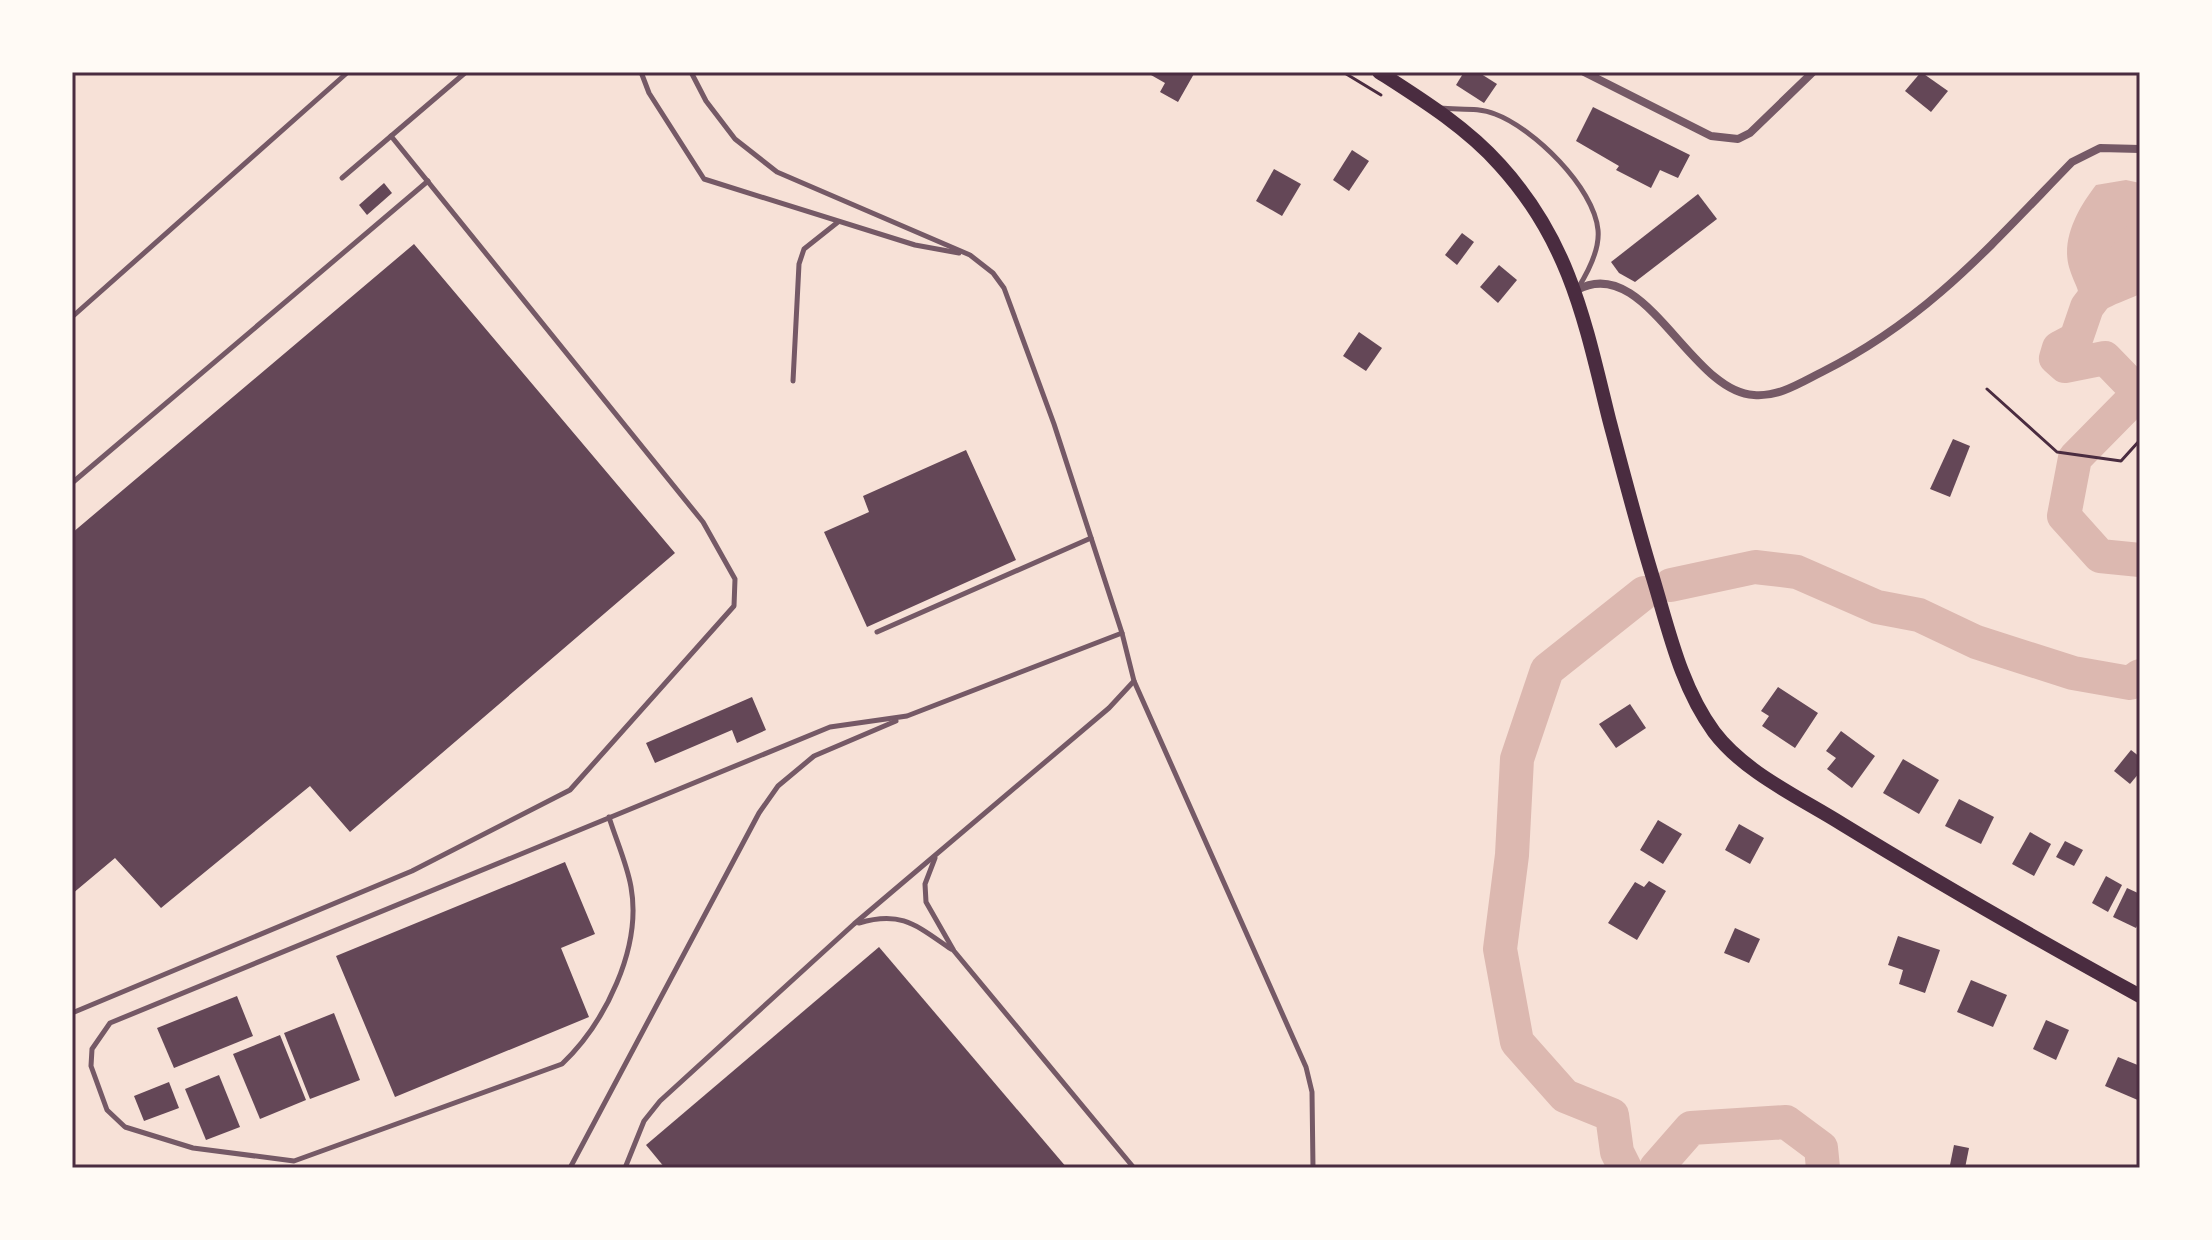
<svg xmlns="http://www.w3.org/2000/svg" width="2212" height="1240" viewBox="0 0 2212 1240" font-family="'PT Sans',sans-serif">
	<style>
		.water { fill: #dcb8b0 }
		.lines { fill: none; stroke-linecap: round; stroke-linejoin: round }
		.river { stroke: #dcb8b0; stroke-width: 34 }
		.building { fill: #644757 }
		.path { stroke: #4a2c40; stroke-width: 3 }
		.service { stroke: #755966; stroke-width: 5 }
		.minor { stroke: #755966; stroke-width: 8 }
		.secondary { stroke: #4a2c40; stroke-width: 14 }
		.neatline { fill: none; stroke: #4a2c40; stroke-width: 3 }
	</style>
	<rect width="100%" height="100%" fill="#f7e1d7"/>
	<path class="water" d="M2126,180L2140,183V294C2113,306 2090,311 2076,339L2066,318C2087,292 2077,294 2069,267C2061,238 2079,207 2096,185Z"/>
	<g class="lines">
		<g class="river">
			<polyline points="2140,237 2087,307 2076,339 2059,348 2056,358 2065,366 2105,358 2139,393 2075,458 2064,516 2100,556 2140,560"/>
			<polyline points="1671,585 1755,567 1797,572 1877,607 1919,615 1976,642 2073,673 2130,683 2140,676"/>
			<polyline points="1625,1168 1617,1152 1612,1115 1565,1096 1517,1042 1500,949 1512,855 1517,759 1547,670 1644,593"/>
			<polyline points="1656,1168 1691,1128 1786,1122 1821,1148 1823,1168"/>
		</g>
	</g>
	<g class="building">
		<polygon points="1153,72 1195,72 1178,102 1160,92 1165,83 1151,75"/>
		<polygon points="1464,72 1478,72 1497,84 1484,103 1456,85"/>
		<polygon points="1921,72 1948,91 1931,112 1905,91"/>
		<polygon points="1593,107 1690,155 1678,178 1660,170 1651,188 1616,170 1619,166 1576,141"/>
		<polygon points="1352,150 1369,161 1349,191 1333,180"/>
		<polygon points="1274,169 1301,184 1282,216 1256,201"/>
		<polygon points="384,183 392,193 367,215 359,205"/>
		<polygon points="1698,194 1717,219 1635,282 1619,273 1611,262"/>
		<polygon points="1462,233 1474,242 1457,265 1445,255"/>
		<polygon points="414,244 675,553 350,832 310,786 161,908 115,858 72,894 72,533"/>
		<polygon points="1499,265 1517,280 1498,303 1480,287"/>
		<polygon points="1359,332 1382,348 1366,371 1343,356"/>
		<polygon points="1953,439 1970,446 1950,497 1930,489"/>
		<polygon points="966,450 1016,560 867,627 824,532 869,512 863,496"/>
		<polygon points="1778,687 1818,713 1795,748 1762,726 1769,716 1761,711"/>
		<polygon points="752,697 766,730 737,743 732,730 655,763 646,743"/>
		<polygon points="1630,704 1646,728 1616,748 1599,724"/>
		<polygon points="1841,731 1875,756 1852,788 1827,769 1836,758 1826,751"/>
		<polygon points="2131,750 2140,757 2140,772 2130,784 2114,771"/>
		<polygon points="1903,759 1939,780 1919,814 1883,793"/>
		<polygon points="1959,799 1994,817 1981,844 1945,826"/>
		<polygon points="1658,820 1682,834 1663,864 1640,850"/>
		<polygon points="1739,824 1764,838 1750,864 1725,850"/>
		<polygon points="2030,832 2051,844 2034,876 2012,864"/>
		<polygon points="2065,841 2083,850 2074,866 2056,857"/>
		<polygon points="565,862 595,934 561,948 589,1017 395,1097 336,956"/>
		<polygon points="2106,876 2122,885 2108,912 2092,903"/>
		<polygon points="1649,881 1666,891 1637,940 1608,923 1635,882 1644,887"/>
		<polygon points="2127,888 2140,894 2140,920 2136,928 2113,917"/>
		<polygon points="1735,928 1760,939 1749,963 1724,953"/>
		<polygon points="1898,936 1940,950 1925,993 1899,984 1903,970 1888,965"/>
		<polygon points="879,947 1067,1168 665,1168 646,1145"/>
		<polygon points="1971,980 2007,995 1993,1027 1957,1012"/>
		<polygon points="237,996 253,1036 174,1068 157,1028"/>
		<polygon points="334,1013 360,1080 310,1099 284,1033"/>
		<polygon points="2046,1020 2069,1030 2056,1060 2033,1049"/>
		<polygon points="280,1035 306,1100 260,1119 233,1054"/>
		<polygon points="2118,1057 2140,1066 2140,1101 2105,1086"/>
		<polygon points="219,1075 240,1127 206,1140 185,1089"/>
		<polygon points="169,1082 179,1108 144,1121 134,1096"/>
		<polygon points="1954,1145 1969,1148 1965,1168 1950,1165"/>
	</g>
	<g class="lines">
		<g class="path">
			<polyline points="1343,72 1381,95"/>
			<polyline points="1987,389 2057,452 2121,461 2140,440"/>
		</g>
		<g class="service">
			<polyline points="641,72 649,93 704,179 915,245 959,253"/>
			<path d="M1440,108C1458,110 1478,107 1495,114C1533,128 1594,187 1598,230C1600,250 1588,272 1578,288"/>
			<polyline points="342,178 466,72"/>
			<polyline points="72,317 348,72"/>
			<polyline points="793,381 799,264 804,249 838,222"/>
			<polyline points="72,483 428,181"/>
			<polyline points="877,632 1091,538"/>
			<polyline points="1134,681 1306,1067 1312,1092 1313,1168"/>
			<path d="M609,817C616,840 627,864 631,887C642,948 605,1023 562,1064L294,1161L193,1148L125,1127L107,1110L91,1066L92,1049L110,1023L830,727L907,716L1122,633L1054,424L1004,288L993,273L970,255L777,172L735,139L706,101L691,72"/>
			<polyline points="935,858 925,884 926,902 954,951 1134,1168"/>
			<path d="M859,923C902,910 917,926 951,949"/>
			<polyline points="72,1013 412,871 570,790 734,606 735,579 703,522 391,136"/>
			<polyline points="570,1168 759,813 778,786 814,756 896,721"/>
			<polyline points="625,1168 644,1121 660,1101 854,924 1109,708 1134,681 1122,633"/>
		</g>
		<g class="minor">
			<polyline points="1584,72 1711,136 1738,139 1750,133 1813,72"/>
			<path d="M1577,290C1645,252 1690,392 1754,395C1779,397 1800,383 1822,372C1928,319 1991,245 2072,162L2100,148L2140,149"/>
		</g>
		<path class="secondary" d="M1379,72C1421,99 1466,127 1500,165C1570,242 1585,322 1609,419C1623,472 1637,526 1653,578C1669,631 1681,687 1714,732C1745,773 1799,797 1842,824C1940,884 2040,941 2140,996"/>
	</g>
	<rect width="2212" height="1240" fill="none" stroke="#fffaf5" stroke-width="148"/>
	<rect x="74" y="74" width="2064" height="1092" class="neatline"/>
</svg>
